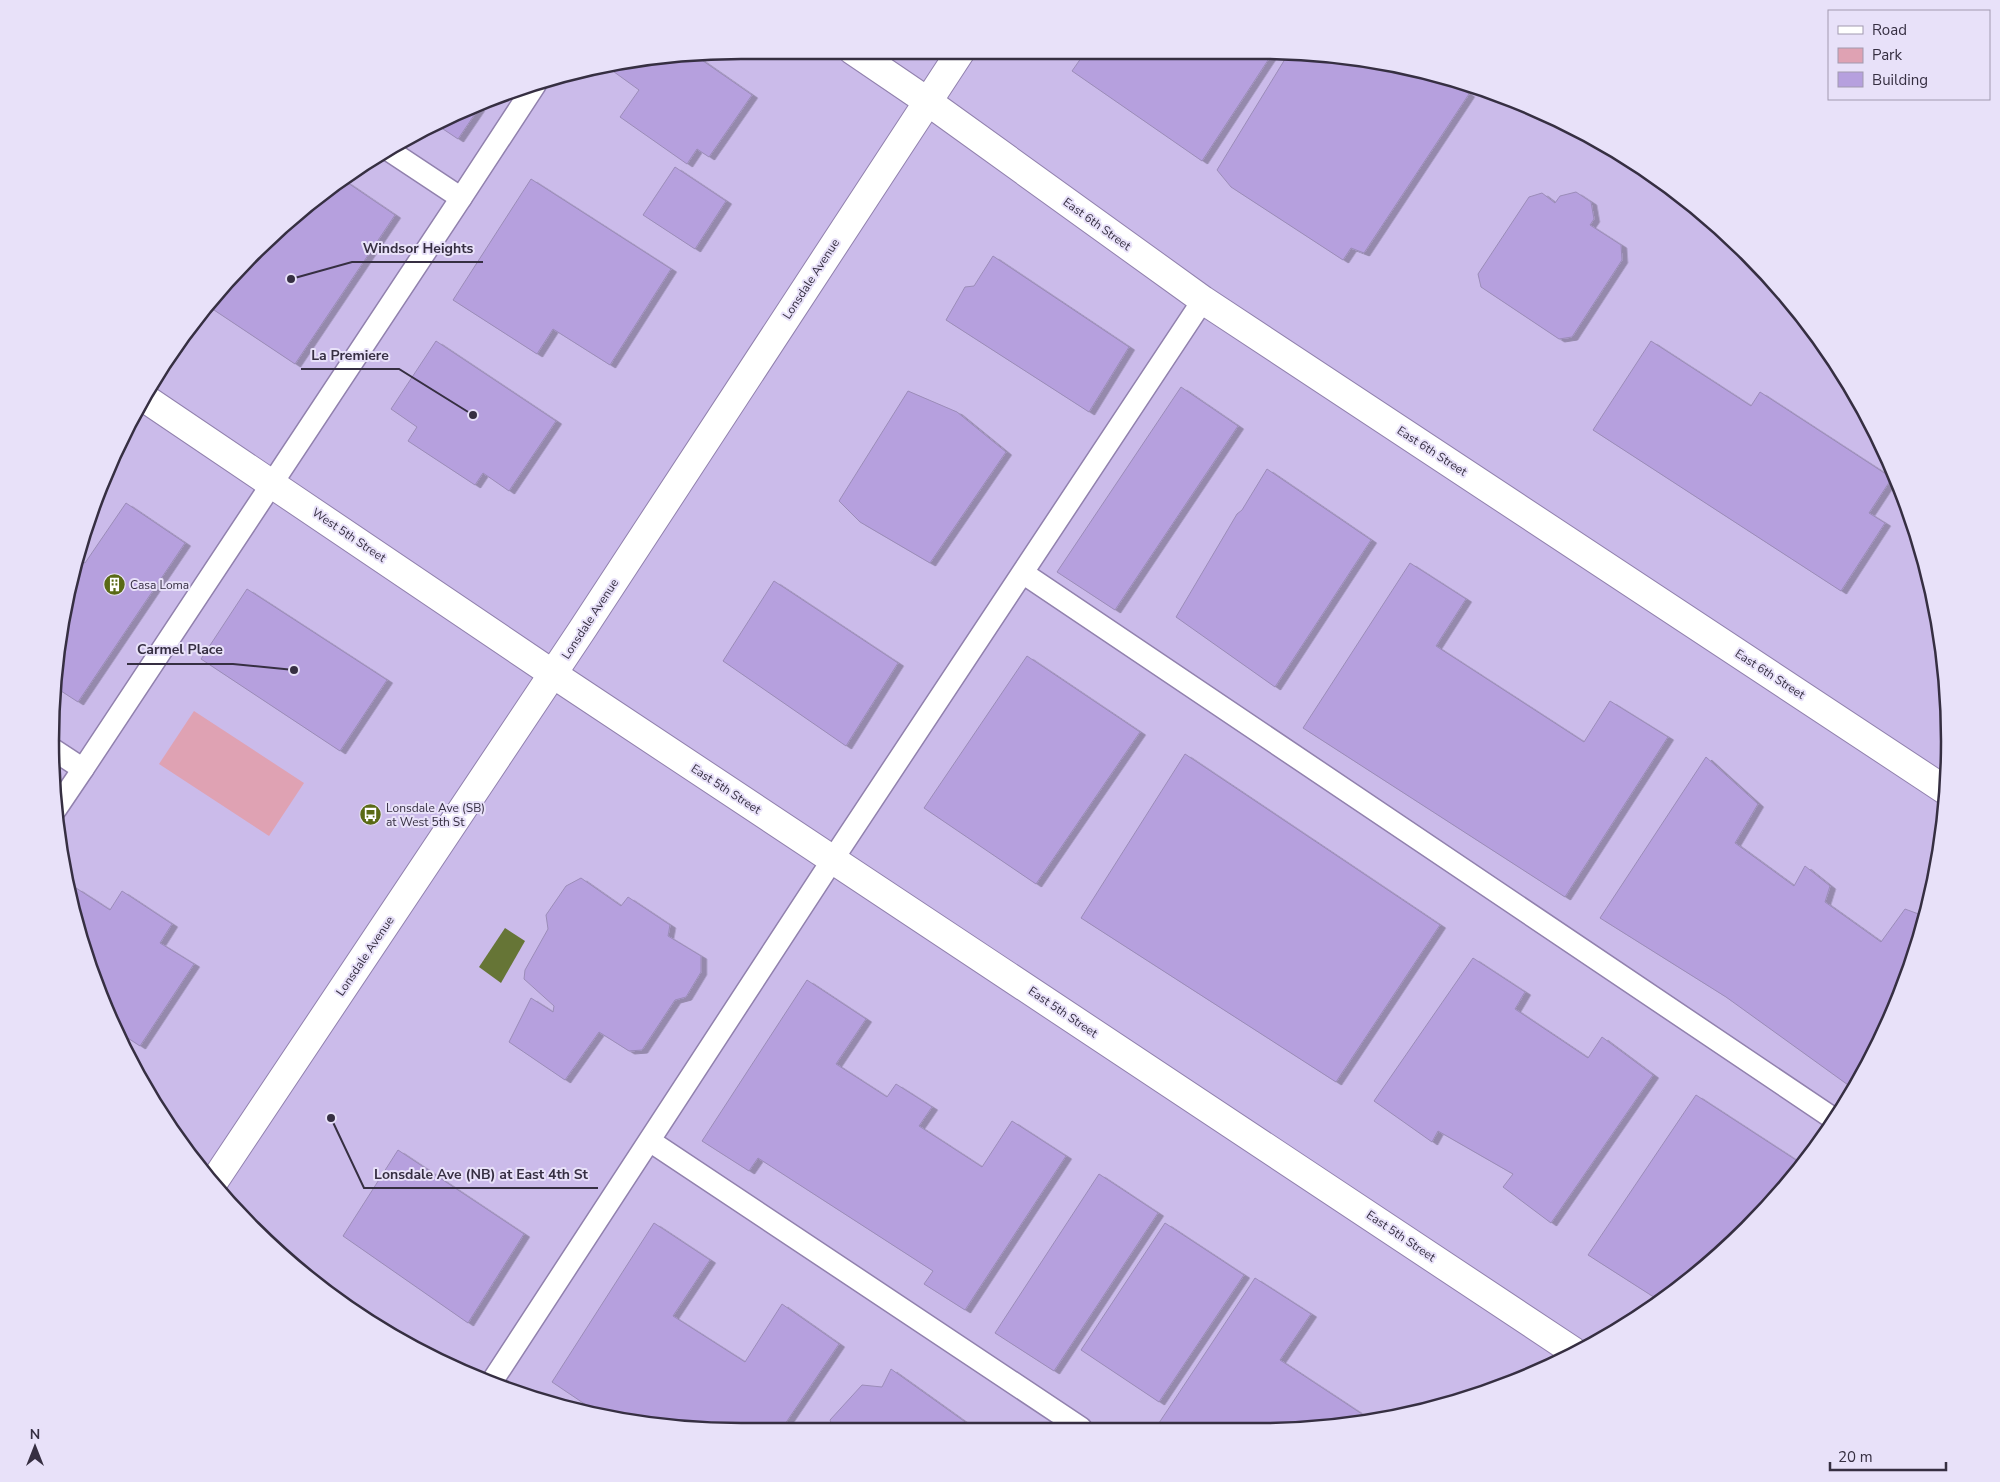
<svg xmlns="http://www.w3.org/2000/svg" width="2000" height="1482" viewBox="0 0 2000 1482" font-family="'Nunito Sans',sans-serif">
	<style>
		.green { fill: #dfa2b3 }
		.water { fill: #667536 }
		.building { fill: #b6a0de; stroke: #9b8cb8; filter: url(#shadow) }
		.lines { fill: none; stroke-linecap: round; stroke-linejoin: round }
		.lane-casing { stroke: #9181ad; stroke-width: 24 }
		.street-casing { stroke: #9181ad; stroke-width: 30 }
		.secondary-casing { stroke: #9181ad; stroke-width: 30 }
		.lane { stroke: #fff; stroke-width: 21 }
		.street { stroke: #fff; stroke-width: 28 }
		.secondary { stroke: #fff; stroke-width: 28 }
		.labels { text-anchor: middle; stroke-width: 4; stroke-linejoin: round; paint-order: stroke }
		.street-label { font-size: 12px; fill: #362f42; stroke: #e8e1f9 }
		.poi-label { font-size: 12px; fill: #362f42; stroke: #e8e1f9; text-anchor: start }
		.rim { fill: none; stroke: #362f42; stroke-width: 2.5 }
		.leader { fill: none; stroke: #362f42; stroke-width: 2 }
		.callout-dot { fill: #362f42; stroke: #e8e1f9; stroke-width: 2 }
		.callout-label { font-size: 14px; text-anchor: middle; font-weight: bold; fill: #362f42; stroke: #e8e1f9; stroke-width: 4; stroke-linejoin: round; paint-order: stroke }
	</style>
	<defs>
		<filter id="shadow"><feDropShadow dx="5.5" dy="3" stdDeviation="0" flood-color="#0004"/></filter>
	</defs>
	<rect width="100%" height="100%" fill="#cbbbea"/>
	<polygon class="green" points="194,711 304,783 269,836 159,764"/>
	<polygon class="water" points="505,928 525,941 501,983 479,967"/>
	<g class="building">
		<polygon points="1086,51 1274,51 1202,161 1072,71"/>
		<polygon points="1290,51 1304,51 1438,73 1469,94 1364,253 1351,248 1343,260 1231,187 1217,170"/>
		<polygon points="696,56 752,95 709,157 697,149 687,164 620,117 639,90 610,69"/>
		<polygon points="479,108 458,139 437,125"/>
		<polygon points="675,167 726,201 695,249 643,215"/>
		<polygon points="531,179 671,269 610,365 553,329 537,354 453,300"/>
		<polygon points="345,181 395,215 295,364 208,306 252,253 290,223 295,226 304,213"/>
		<polygon points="1576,192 1591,202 1594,219 1590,225 1621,245 1622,260 1572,337 1559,339 1481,287 1478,274 1529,197 1542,193 1555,203 1560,196"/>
		<polygon points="993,256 1129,347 1089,412 946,320 965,287 974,286"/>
		<polygon points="436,341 556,421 509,491 483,473 475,485 408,441 417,427 391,409"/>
		<polygon points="1651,341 1751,406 1760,392 1892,478 1869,513 1885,523 1841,591 1593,430"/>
		<polygon points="1181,387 1238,426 1115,610 1057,572"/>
		<polygon points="908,391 957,412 1006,452 930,563 860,522 839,501"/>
		<polygon points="1267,469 1371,540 1275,687 1176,617 1237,514 1242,510"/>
		<polygon points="126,503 185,543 78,702 58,689 63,606 79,559 85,563"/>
		<polygon points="1410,563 1466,599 1436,646 1584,742 1610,701 1668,737 1565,897 1303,728"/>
		<polygon points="774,581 898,663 846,746 723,661"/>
		<polygon points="247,589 387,680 340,751 201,659"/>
		<polygon points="1027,656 1140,732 1036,884 924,808"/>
		<polygon points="1185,754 1440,925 1336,1082 1081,918"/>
		<polygon points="1706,757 1758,804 1735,843 1794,886 1805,866 1830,886 1825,902 1881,942 1905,909 1924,916 1913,963 1855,1090 1726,997 1600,918"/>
		<polygon points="581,878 621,906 628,897 670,925 668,936 701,956 701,972 686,997 675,1000 642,1050 629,1051 599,1032 565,1080 509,1042 531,998 553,1012 554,1006 524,979 525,970 548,929 546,915 566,886"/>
		<polygon points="76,888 110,910 122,891 172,924 160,943 194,964 140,1046 114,1029 87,963 73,893"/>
		<polygon points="1473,958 1525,992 1515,1009 1588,1058 1602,1037 1653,1075 1551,1223 1503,1187 1513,1174 1438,1131 1432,1142 1374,1101"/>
		<polygon points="807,980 866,1019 836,1064 887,1097 896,1084 932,1107 919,1126 982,1167 1012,1121 1066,1156 965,1310 924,1284 933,1271 758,1158 749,1171 702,1141"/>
		<polygon points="1696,1095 1802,1164 1778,1197 1679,1289 1660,1301 1588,1255"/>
		<polygon points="398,1150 524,1234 468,1323 343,1236"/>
		<polygon points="1099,1174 1158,1213 1054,1371 995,1333"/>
		<polygon points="654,1223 710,1260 673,1316 745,1362 782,1304 839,1344 781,1430 696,1430 595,1411 552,1382"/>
		<polygon points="1165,1223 1244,1275 1159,1402 1081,1350"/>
		<polygon points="1255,1278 1311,1314 1280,1360 1371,1420 1349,1426 1157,1426"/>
		<polygon points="891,1369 975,1429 834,1430 830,1420 862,1385 882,1387"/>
	</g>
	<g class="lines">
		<defs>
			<g id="lane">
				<polyline points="387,149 461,198 535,85"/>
				<polyline points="1023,573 1834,1119"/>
				<polyline points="54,750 83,769 461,198"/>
				<polyline points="56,809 83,769"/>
				<polyline points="650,1141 1081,1428"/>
				<polyline points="491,1383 833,859 1203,300"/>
			</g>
			<g id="street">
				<polyline points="852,50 927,101 1203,300 1945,790"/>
				<polyline points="143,397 553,674 1573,1351"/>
			</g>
			<polyline id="secondary" points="213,1183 582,630 961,51"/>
		</defs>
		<use href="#lane" class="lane-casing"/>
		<use href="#street" class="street-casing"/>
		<use href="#secondary" class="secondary-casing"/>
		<use href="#lane" class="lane"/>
		<use href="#street" class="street"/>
		<use href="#secondary" class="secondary"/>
	</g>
	<defs>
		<symbol id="building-disc" viewBox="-11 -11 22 22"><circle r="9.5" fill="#5a6a15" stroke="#e8e1f9"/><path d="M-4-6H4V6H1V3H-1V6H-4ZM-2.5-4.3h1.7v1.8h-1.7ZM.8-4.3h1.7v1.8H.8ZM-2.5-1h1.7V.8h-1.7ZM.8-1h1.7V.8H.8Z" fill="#fff"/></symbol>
		<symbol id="bus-disc" viewBox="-11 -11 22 22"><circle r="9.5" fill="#5a6a15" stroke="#e8e1f9"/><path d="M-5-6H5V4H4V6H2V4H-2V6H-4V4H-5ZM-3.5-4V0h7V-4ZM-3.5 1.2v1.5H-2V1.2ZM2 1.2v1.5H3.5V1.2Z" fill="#fff"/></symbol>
	</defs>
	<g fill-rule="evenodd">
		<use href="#building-disc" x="102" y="572" width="25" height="25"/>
		<use href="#bus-disc" x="358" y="802" width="25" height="25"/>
	</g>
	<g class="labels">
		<g class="street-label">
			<text transform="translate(1097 224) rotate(36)" y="4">East 6th Street</text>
			<text transform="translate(811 279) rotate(-57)" y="4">Lonsdale Avenue</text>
			<text transform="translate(1432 451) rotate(33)" y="4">East 6th Street</text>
			<text transform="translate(349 535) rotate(34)" y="4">West 5th Street</text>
			<text transform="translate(590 619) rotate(-57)" y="4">Lonsdale Avenue</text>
			<text transform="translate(1770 674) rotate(33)" y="4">East 6th Street</text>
			<text transform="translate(726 789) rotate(33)" y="4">East 5th Street</text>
			<text transform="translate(365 956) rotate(-56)" y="4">Lonsdale Avenue</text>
			<text transform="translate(1063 1012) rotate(34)" y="4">East 5th Street</text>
			<text transform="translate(1401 1236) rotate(34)" y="4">East 5th Street</text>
		</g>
		<g class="poi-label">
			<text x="130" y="589">Casa Loma</text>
			<text x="386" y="812">Lonsdale Ave (SB)<tspan x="386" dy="14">at West 5th St</tspan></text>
		</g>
	</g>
	<path d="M0 0H2000V1482H0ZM741 59H1259A682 682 0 0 1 1941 741V741A682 682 0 0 1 1259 1423H741A682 682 0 0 1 59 741V741A682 682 0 0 1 741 59Z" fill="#e8e1f9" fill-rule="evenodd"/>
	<path class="rim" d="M741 59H1259A682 682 0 0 1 1941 741V741A682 682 0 0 1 1259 1423H741A682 682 0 0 1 59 741V741A682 682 0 0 1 741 59Z"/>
	<path class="leader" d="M291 279L352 262H483M473 415L399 369H301M294 670L233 664H127M331 1118L364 1188H598"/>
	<g class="callout-dot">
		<circle cx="291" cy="279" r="5"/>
		<circle cx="473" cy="415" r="5"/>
		<circle cx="294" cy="670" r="5"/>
		<circle cx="331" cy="1118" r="5"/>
	</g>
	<g class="callout-label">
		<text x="418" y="253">Windsor Heights</text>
		<text x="350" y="360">La Premiere</text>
		<text x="180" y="654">Carmel Place</text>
		<text x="481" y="1179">Lonsdale Ave (NB) at East 4th St</text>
	</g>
	<rect x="1828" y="10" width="162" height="90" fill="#e8e1f9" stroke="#a19ab0"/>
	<rect x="1838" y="26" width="25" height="8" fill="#ffffff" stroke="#a19ab0"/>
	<text x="1872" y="35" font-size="15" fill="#362f42">Road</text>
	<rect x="1838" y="48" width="25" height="15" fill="#dfa2b3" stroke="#a19ab0"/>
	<text x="1872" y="60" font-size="15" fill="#362f42">Park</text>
	<rect x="1838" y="72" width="25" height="15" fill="#b6a0de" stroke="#a19ab0"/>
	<text x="1872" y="85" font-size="15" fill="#362f42">Building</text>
	<g transform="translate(35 1447)" stroke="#e8e1f9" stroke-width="4" paint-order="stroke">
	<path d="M0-4L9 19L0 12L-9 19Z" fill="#362f42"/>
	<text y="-8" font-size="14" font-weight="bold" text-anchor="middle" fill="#362f42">N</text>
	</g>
	<path d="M1830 1462v8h116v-8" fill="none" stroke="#362f42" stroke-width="2.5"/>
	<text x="1838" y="1462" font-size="15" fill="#362f42" stroke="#e8e1f9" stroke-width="4" paint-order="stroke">20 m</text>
</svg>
